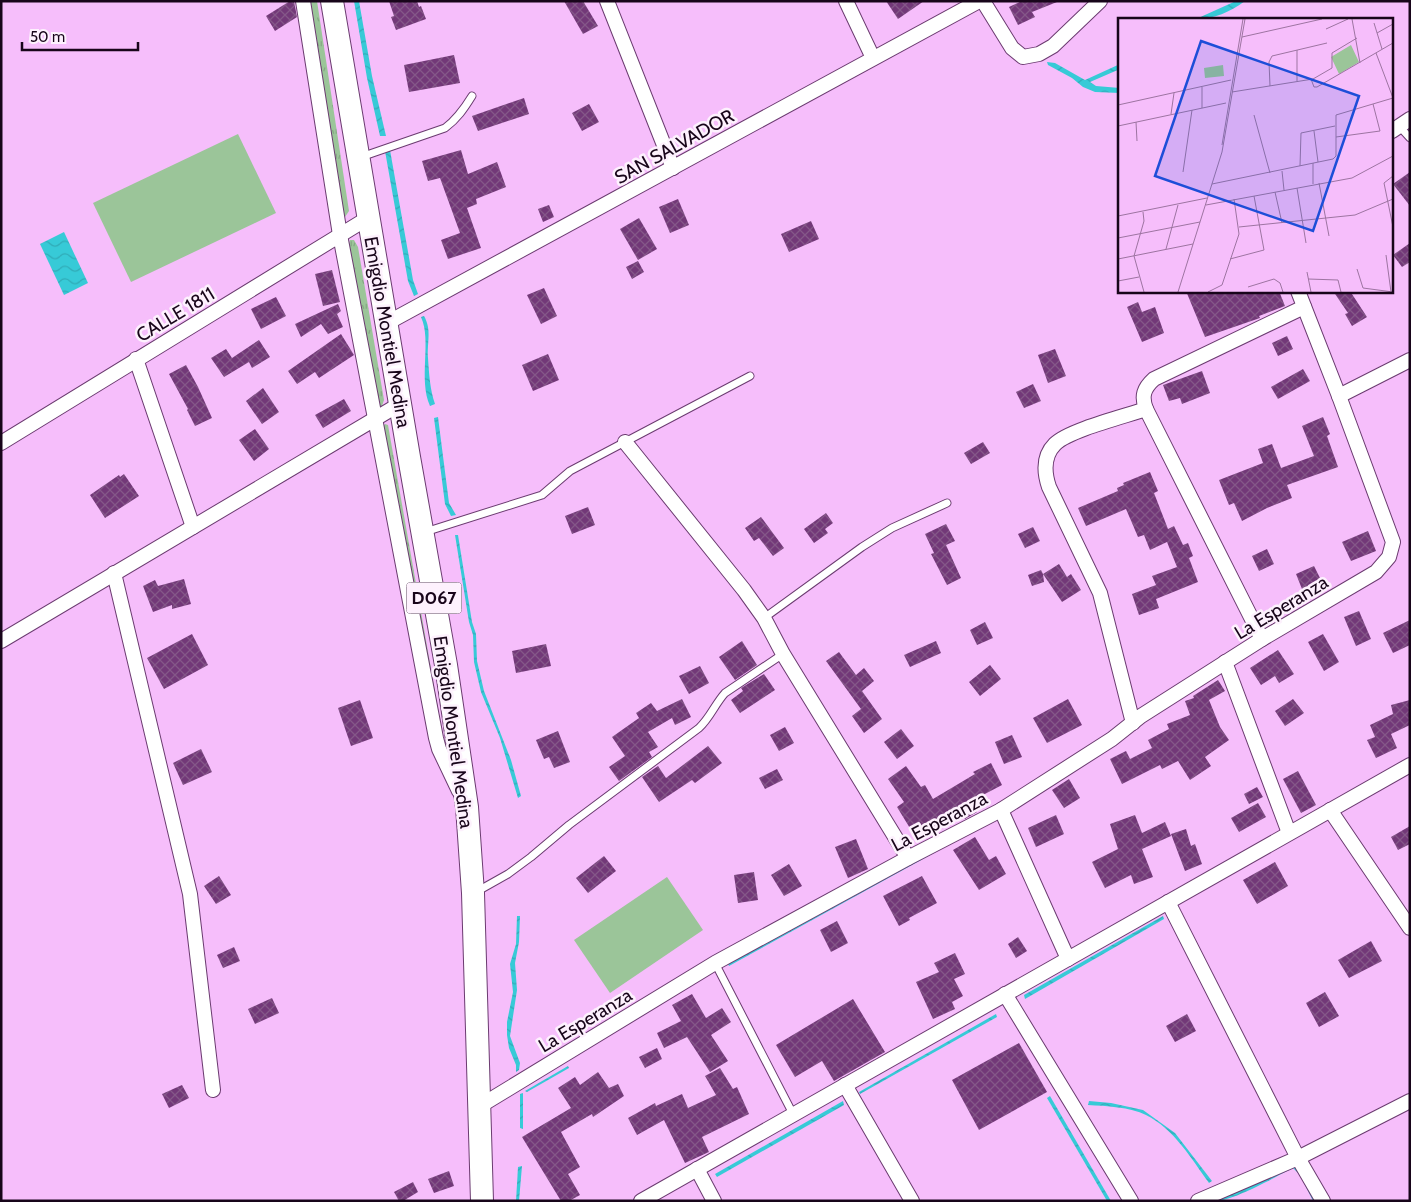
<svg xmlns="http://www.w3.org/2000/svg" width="1411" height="1202" viewBox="0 0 1411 1202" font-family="Cabin,sans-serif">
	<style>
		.grass { fill: url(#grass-tufts) }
		.pitch { fill: #9bc599 }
		.water { fill: url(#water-waves) }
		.building { fill: url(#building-cross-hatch) }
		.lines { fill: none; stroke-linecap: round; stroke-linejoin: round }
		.lane-casing { stroke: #6b3b70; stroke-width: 9 }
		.street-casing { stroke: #6b3b70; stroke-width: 16 }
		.primary-casing { stroke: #6b3b70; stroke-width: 24 }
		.lane { stroke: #fff; stroke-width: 7 }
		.street { stroke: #fff; stroke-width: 14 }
		.primary { stroke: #fff; stroke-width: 22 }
		.labels { text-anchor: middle; stroke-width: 5; stroke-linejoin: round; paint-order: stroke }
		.shield { fill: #fdf1fd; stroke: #5d4c5e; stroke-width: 1 }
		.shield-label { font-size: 18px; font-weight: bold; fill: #18051a }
		.street-label { font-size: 19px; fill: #18051a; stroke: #fdf1fd }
		.inset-road { fill: none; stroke: #9d74a1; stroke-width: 1 }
		.view { fill: #1d4ed8; fill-opacity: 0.15; stroke: #1d4ed8; stroke-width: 2.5 }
		.inset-edge { fill: none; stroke: #18051a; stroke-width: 2.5 }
	</style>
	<defs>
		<pattern id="grass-tufts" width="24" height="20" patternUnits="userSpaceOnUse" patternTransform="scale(1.25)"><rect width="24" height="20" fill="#9bc599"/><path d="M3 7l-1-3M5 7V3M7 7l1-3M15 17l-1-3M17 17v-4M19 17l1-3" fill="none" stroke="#85a883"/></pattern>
		<pattern id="water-waves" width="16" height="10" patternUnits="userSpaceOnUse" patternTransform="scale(1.25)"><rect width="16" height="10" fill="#37cad7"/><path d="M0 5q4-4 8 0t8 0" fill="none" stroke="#30acb8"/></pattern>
		<pattern id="building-cross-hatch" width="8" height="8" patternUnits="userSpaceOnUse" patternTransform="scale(1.25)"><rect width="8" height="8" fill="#723878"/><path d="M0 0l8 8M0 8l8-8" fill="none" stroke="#845788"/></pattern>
	</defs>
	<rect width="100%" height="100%" fill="#f6befb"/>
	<g class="grass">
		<polygon points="310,1 317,1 349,211 345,217 342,212"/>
		<polygon points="350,240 354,240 358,247 384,400 382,406 380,408 377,406 349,244"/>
		<polygon points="385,424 388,425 445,748 382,428"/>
	</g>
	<g class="pitch">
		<polygon points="238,134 276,213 131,282 93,203"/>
		<polygon points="667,877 703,930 610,993 574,940"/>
	</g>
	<g class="water">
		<polygon points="354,1 359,1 372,76 386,136 380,136 367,78"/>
		<path d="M1236,1H1245C1230,12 1214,19 1196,19Z"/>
		<polygon points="1047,62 1055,63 1085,80 1120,64 1120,69 1090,82 1096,86 1120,88 1120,93 1095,92 1083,87 1072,78 1048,65"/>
		<polygon points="390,150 413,280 418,294 414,296 408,281 385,151"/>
		<polygon points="64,232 88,283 64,295 40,244"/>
		<path d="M424,316C432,330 427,342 428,358C429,373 430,390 435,404L430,406C418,379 432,341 421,317Z"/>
		<polygon points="438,417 449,503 456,515 451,516 445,504 434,418"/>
		<polygon points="455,535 458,535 472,622 476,634 477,661 484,691 511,760 521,796 518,798 500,738 481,692 474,662 473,635 469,622"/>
		<polygon points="989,821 990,822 729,966 728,964"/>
		<polygon points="517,916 520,916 519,942 515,963 517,990 510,1036 520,1063 519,1070 516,1072 516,1065 509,1048 507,1035 507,1022 513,992 510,964 516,944"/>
		<polygon points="1163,916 1164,919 1025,999 1024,995"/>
		<polygon points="996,1014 997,1017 860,1094 859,1092"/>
		<polygon points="568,1066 569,1068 527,1092 525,1091"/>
		<polygon points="523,1093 523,1129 520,1128 520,1094"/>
		<polygon points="1050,1096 1111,1201 1107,1201 1047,1098"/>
		<polygon points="843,1101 844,1105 717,1177 715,1174"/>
		<path d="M1089,1101L1111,1103L1143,1110L1175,1133L1212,1181L1209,1183C1191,1158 1174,1129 1146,1115C1130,1107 1106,1106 1088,1105Z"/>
		<path d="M1295,1164L1317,1201H1313L1300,1175L1293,1168C1275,1177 1233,1201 1215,1201L1255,1184Z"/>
		<polygon points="522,1166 519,1201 516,1201 518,1167"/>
	</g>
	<g class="building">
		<polygon points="290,1 294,1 297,17 275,31 266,16"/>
		<polygon points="389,1 417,1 419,7 421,6 426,19 396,30 391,17 394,16"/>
		<polygon points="564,1 583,1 598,26 583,34"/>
		<polygon points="886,1 924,1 898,19"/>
		<polygon points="1022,1 1057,1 1057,2 1032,12 1035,17 1018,25 1009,7"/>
		<polygon points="454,55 460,83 409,92 404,65"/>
		<polygon points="524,98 529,114 478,131 472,116"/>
		<polygon points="589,104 599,122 582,131 572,113"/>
		<polygon points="461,150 468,174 497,162 506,187 476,199 477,204 467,208 481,248 448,259 441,240 460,233 440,178 428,181 422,161"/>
		<polygon points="1410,172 1410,206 1393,184"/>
		<polygon points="678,199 689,225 670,233 659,207"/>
		<polygon points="549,205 554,217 543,222 538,209"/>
		<polygon points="639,218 657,249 638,260 620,229"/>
		<polygon points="811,221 819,239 789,252 781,234"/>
		<polygon points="1410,243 1410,262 1402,267 1393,255"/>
		<polygon points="638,261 644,272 632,279 626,267"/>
		<polygon points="332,270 340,302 323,306 315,274"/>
		<polygon points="544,288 557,316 541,324 527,295"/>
		<polygon points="1186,291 1279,291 1285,306 1259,316 1260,318 1205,337"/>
		<polygon points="1333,291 1350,291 1367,317 1352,326 1345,314 1348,313"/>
		<polygon points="276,297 286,316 261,329 251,309"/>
		<polygon points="1138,302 1142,312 1155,307 1164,333 1142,342 1127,307"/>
		<polygon points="338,304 341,311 337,314 343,327 328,334 321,324 301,337 295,324"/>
		<polygon points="341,334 354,355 319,378 315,372 297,384 288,371"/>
		<polygon points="1287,336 1293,349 1278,356 1272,343"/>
		<polygon points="259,340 270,357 252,368 249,362 224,377 211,358 226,349 232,358"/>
		<polygon points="1055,349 1066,376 1048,383 1038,355"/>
		<polygon points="548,354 559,380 533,391 522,365"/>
		<polygon points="186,365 198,387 212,418 195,426 187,410 188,409 169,374"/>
		<polygon points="1303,369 1310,381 1278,399 1271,387"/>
		<polygon points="1202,371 1210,393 1182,404 1180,398 1169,401 1163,385"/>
		<polygon points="1033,384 1041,401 1024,408 1016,392"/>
		<polygon points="263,388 279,412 262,424 246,401"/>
		<polygon points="344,399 351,411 323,428 315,415"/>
		<polygon points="1323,417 1330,434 1327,436 1338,467 1287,485 1292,498 1267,508 1242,521 1234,503 1229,505 1219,480 1263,463 1258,449 1272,444 1281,468 1314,456 1302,426"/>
		<polygon points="255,429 269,449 254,461 239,440"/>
		<polygon points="983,442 990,453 971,464 964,453"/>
		<polygon points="1150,472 1158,491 1154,493 1168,529 1174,526 1183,545 1188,543 1193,556 1189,558 1198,582 1156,599 1159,608 1139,615 1132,594 1156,585 1152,576 1177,567 1167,542 1150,550 1144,535 1138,537 1126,509 1086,526 1078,508 1118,491 1117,488 1124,485 1123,483"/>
		<polygon points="124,474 139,496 105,518 90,495 119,475 120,477"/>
		<polygon points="588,507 595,525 572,534 565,516"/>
		<polygon points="826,513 833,523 825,529 828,533 814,543 804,529"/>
		<polygon points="761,517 784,548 773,556 759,538 754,541 745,528"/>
		<polygon points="946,524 955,541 946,545 961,578 947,585 931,554 934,553 925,534"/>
		<polygon points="1033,527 1040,541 1025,548 1018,534"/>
		<polygon points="1368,531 1376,551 1351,561 1342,542"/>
		<polygon points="1267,549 1274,564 1259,571 1252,556"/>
		<polygon points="1059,564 1067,577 1071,574 1081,590 1062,602 1043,574 1044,582 1032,586 1028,575 1041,570 1043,574"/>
		<polygon points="1314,566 1321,580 1302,589 1296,574"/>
		<polygon points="184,579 191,604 172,609 172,605 153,612 143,586 155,580 158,586"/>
		<polygon points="1359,611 1371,639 1356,646 1344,617"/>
		<polygon points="1410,620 1410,645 1393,653 1383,633"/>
		<polygon points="985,622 993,638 977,645 970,630"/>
		<polygon points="192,634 208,665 164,689 147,658"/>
		<polygon points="1323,634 1339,662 1324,671 1308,642"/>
		<polygon points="742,641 757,665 735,680 719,657"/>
		<polygon points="936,641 941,653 910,667 904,655"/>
		<polygon points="546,644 551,666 516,673 512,651"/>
		<polygon points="1278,650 1294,674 1279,683 1275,676 1261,685 1250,668"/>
		<polygon points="839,652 856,675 864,668 874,681 862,691 882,719 864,733 852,716 861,709 826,661"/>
		<polygon points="990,665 1001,679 980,696 969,682"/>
		<polygon points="700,666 709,683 689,694 679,676"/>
		<polygon points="764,674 775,690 740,713 731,700 743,691 741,688"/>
		<polygon points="1218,680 1225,691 1209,700 1220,727 1229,740 1205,757 1211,766 1190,780 1178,761 1162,769 1160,765 1122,784 1110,759 1126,751 1130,759 1152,748 1148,740 1169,729 1167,724 1190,715 1185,701 1194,698 1193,696"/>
		<polygon points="682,699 691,717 675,725 672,718 648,732 658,747 649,752 652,757 619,781 609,767 625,756 612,737 639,718 636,713 651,703 657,711"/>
		<polygon points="1068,699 1082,725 1047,743 1033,718"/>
		<polygon points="1293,699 1304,713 1285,726 1275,711"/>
		<polygon points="360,700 373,738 351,746 338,708"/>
		<polygon points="1410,700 1410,725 1391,734 1397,748 1376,758 1367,740 1375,737 1370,725 1393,714 1391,705"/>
		<polygon points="785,727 794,743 779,751 770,735"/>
		<polygon points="901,729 914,746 897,759 884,742"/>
		<polygon points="558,731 570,762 554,768 549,757 544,759 536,740"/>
		<polygon points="1012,735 1022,757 1004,764 995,742"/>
		<polygon points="708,746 722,763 695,783 692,780 659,802 642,777 658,766 666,778"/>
		<polygon points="201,749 212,772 183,785 173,763"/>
		<polygon points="991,763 1002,785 983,795 988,802 976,810 977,812 965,819 960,811 916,838 897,807 904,802 888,779 906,766 921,787 925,785 933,799 975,774 973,772"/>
		<polygon points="777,769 783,780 765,789 759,778"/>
		<polygon points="1298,771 1316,805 1301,813 1283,779"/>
		<polygon points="1069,779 1080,798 1064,808 1052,790"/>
		<polygon points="1257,787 1263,797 1249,804 1244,794"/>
		<polygon points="1258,803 1266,817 1239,832 1231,818"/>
		<polygon points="1056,815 1064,834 1036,847 1028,828"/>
		<polygon points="1135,815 1142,833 1165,822 1171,836 1142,849 1153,877 1134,884 1131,875 1105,888 1092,862 1118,849 1110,824"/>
		<polygon points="1410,826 1410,844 1398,850 1391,837"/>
		<polygon points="1186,829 1191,846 1195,844 1202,864 1185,871 1171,834"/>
		<polygon points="975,837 989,860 996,856 1006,874 979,890 953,850"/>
		<polygon points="856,839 868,869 848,878 835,847"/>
		<polygon points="604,856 616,871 588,893 576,878"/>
		<polygon points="1275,862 1288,886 1257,904 1243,880"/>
		<polygon points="789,864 802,886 784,896 771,875"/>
		<polygon points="754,872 758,900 738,903 734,875"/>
		<polygon points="219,876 231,895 216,904 204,886"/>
		<polygon points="922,876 937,903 909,918 910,920 899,926 883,896"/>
		<polygon points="837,921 848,943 831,952 820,930"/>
		<polygon points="1018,937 1027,951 1016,958 1008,944"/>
		<polygon points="1371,941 1382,961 1349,978 1338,960"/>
		<polygon points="234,947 240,961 223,968 217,955"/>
		<polygon points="955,953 965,974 954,979 963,996 952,1002 955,1009 933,1019 916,982 939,972 934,963"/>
		<polygon points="1325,992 1339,1016 1319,1027 1306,1003"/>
		<polygon points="692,994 706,1018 722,1008 731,1022 711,1035 728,1061 710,1072 687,1037 664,1048 657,1033 681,1021 672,1005"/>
		<polygon points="272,998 279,1013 255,1024 248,1009"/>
		<polygon points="853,999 885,1052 834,1081 822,1061 795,1077 776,1045"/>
		<polygon points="1187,1014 1196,1031 1175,1042 1166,1026"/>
		<polygon points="1019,1043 1047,1092 979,1130 952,1080"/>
		<polygon points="657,1048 662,1059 645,1068 639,1057"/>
		<polygon points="720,1068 733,1089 737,1087 749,1114 702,1137 709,1152 685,1163 664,1120 637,1135 628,1118 655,1103 656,1106 682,1094 688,1108 716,1095 705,1076"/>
		<polygon points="598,1072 609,1088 618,1084 624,1096 593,1117 592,1114 561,1132 580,1167 568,1174 580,1195 569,1201 561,1201 522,1137 571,1108 558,1088 575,1077 580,1085"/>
		<polygon points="182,1085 189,1098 169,1108 162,1094"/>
		<polygon points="449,1171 454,1186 434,1193 428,1179"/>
		<polygon points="413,1182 418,1192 403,1201 399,1201 394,1192"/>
	</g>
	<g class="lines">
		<defs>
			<g id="lane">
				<polyline points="1399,126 1410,138"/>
				<path d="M361,157L445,128C457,119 464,109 472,96"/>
				<polyline points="425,532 542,495 570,471 750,376"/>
				<polyline points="764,618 862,547 892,528 947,503"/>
				<path d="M476,892L508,874L531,857L569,825L699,728C710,718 715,704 725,693L783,654"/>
				<polyline points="715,963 793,1114"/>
			</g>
			<g id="street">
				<polyline points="303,1 340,235 436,738 439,749 459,791"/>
				<polyline points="607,1 673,168"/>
				<polyline points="846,1 873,58"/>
				<polyline points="983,1 1012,48 1023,57 1039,54 1053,46 1100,1"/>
				<polyline points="1392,131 1410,119"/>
				<polyline points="387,323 979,1"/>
				<polyline points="136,359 193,527"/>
				<polyline points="1339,396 1410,360"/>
				<polyline points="1146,409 1262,639"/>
				<polyline points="625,442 744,590 764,618 783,654 908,858"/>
				<polyline points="1,443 368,218"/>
				<polyline points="114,573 190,894 213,1090"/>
				<polyline points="1,641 400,404"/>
				<polyline points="1225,662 1289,833"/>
				<path d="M1133,723L1100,593L1049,487C1044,472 1043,456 1055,444C1069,430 1126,416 1146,409C1141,396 1144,388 1154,379L1304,307"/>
				<polyline points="1001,810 1068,959"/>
				<polyline points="1330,810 1410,928"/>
				<polyline points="1168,902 1298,1158 1323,1201"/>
				<polyline points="1005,994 1131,1201"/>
				<polyline points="845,1085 912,1201"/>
				<polyline points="480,1106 715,963 908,858 1001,810 1112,739 1141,716 1262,639 1376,572 1389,557 1393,542 1339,396 1298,291"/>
				<polyline points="697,1169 714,1201"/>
				<polyline points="641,1201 1410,765"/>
				<polyline points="1198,1201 1298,1158 1410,1101"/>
			</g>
			<polyline id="primary" points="332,1 409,457 446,665 467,807 473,893 482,1201"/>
		</defs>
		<use href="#lane" class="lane-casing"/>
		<use href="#street" class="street-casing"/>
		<use href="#primary" class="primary-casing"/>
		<use href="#lane" class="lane"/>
		<use href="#street" class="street"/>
		<use href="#primary" class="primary"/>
	</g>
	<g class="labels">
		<rect class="shield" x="406.5" y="582.5" width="55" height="31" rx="4"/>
		<g class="shield-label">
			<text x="434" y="604">D067</text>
		</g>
		<g class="street-label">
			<text transform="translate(674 146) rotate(-29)" y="7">SAN SALVADOR</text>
			<text transform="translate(175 314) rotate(-31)" y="7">CALLE 1811</text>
			<text transform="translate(388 332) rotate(80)" y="7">Emigdio Montiel Medina</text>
			<text transform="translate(1281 607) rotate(-31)" y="7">La Esperanza</text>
			<text transform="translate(454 732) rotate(82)" y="7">Emigdio Montiel Medina</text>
			<text transform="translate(939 821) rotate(-28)" y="7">La Esperanza</text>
			<text transform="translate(585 1020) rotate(-31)" y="7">La Esperanza</text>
		</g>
	</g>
	<g transform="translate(1118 18)">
		<rect width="275" height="275" fill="#f6befb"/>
		<path d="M233,27L241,44L221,56L213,39ZM105,47L106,58L87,60L86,50Z" fill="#9bc599"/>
		<path class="inset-road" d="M234,1L242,45M256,5L264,31M208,11L230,1M259,15L275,6M124,19L204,1M179,32V63M258,35L275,80M193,61L196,69H199L275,25M152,68L151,44L154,38L209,25M114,74L195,61L214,50V35L239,20M0,87L113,62M84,90V69M53,96L56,75M136,97L152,155M18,104L19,123M0,108L108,85M196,113L200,144M218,119L262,113L255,86M104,127L125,1M195,145V166M182,148L183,115L217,108M164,153L166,172M65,154L74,92M275,158L266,165L275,209M201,165L211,218M94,166L215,141L218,138V97L275,80M179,170L188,225M157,174L164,205M88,187L234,160L275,138M25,194L26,203L16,238L26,274M0,198L89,180M121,209L237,197L275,181M0,220L82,204M48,231L60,187M268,237L273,274M0,241L75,226M112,241L146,232L136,178M239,251L245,270L275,274M189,254L193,274M190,261L220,262L223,274M0,263L21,259M130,269L156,261L162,265L165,274M60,274L104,134L127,1M90,274L104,267L121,216L116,181"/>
		<path class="view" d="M83,23L241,78L195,213L37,158Z"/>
		<rect width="275" height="275" class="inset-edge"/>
	</g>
	<rect width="1411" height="1202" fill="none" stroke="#18051a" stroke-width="5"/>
	<path d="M22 42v8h116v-8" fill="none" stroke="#18051a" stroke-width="2.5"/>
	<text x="30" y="42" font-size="15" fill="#18051a" stroke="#fdf1fd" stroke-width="4" paint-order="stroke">50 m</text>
</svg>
